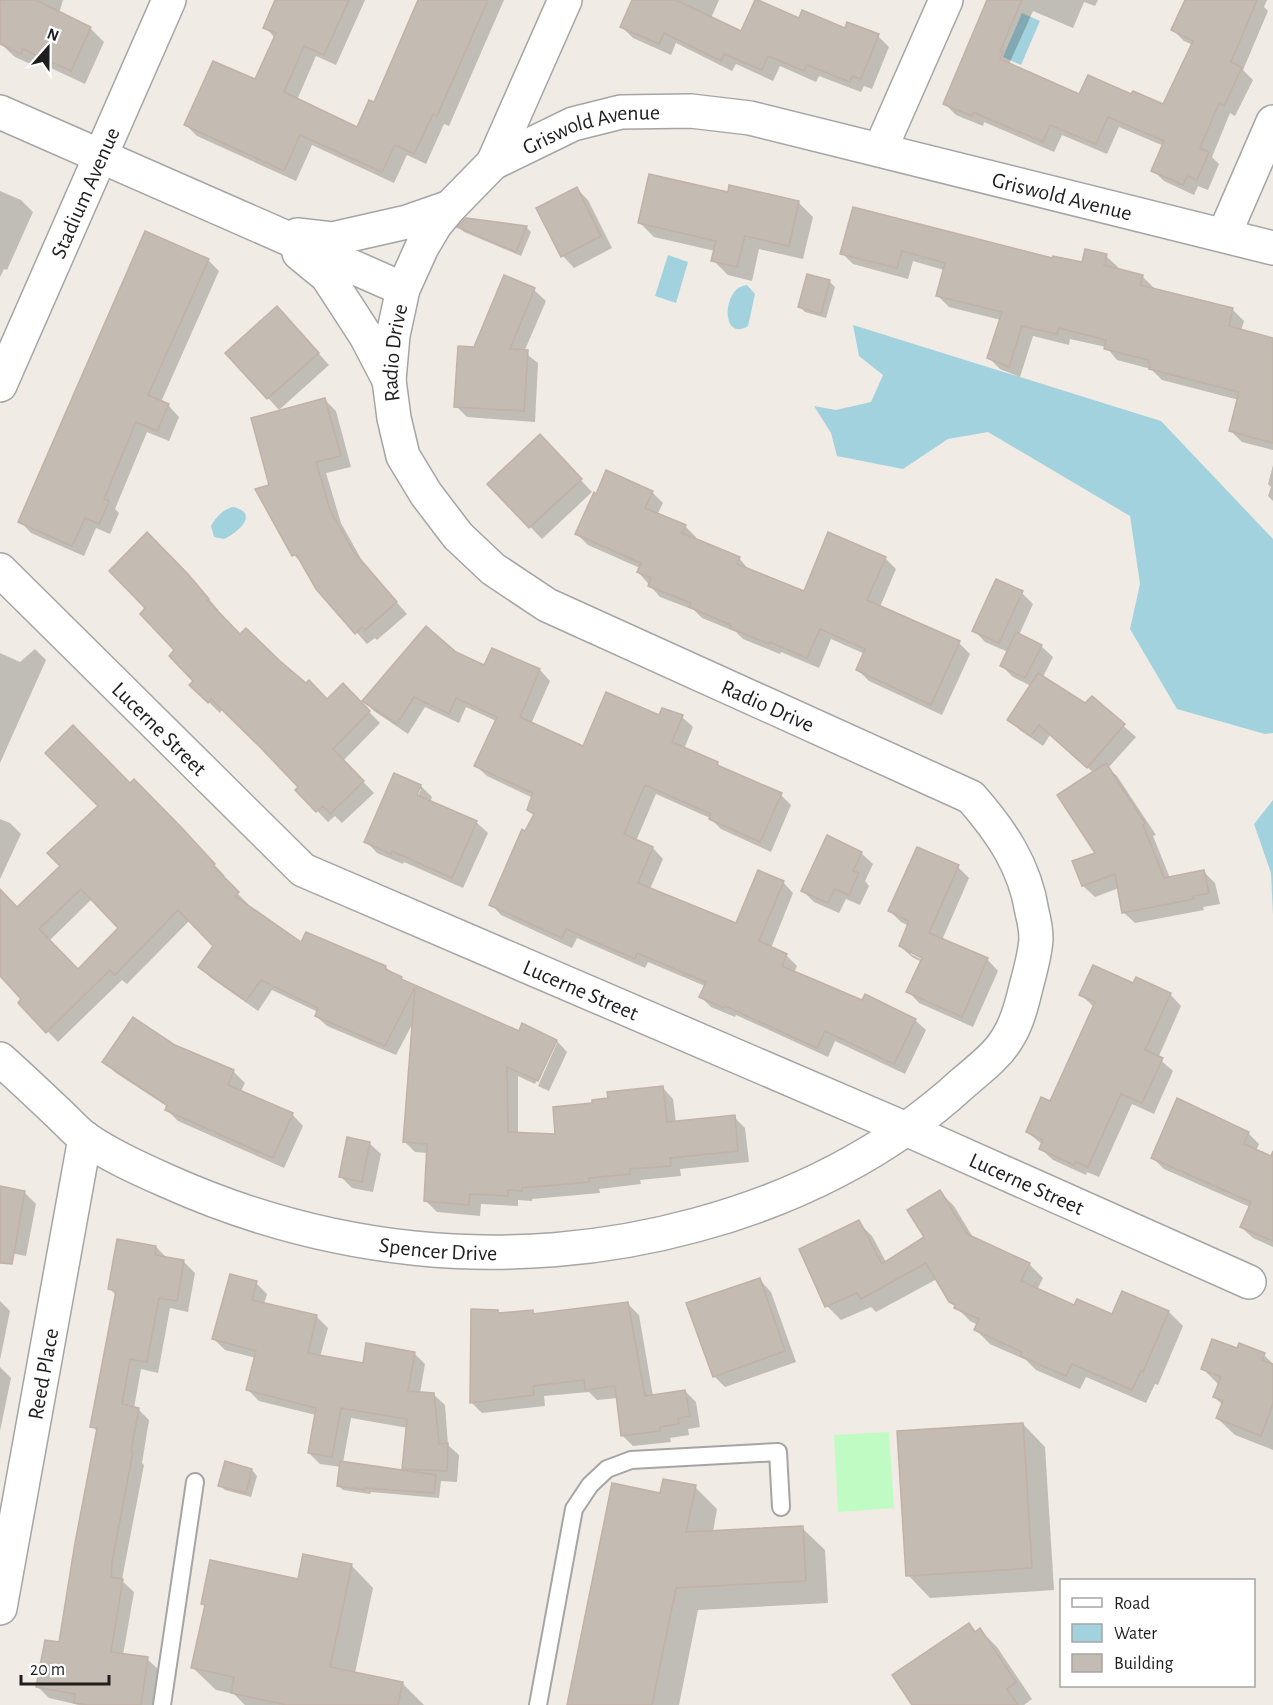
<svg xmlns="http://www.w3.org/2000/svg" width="1273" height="1705" viewBox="0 0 1273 1705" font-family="'Alegreya Sans',sans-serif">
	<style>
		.park { fill: #bffbc3 }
		.water { fill: #a3d2df }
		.shadow { fill: #0003; fill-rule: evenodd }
		.building { fill: #c4bbb3; stroke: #c2b1a6; stroke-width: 1.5; fill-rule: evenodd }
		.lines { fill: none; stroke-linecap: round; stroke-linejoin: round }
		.service-casing { stroke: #a5a5a5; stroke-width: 20 }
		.minor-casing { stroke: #a5a5a5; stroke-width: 36 }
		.tertiary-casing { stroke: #a5a5a5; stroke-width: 36 }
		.service { stroke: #fff; stroke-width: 16 }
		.minor { stroke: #fff; stroke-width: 33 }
		.tertiary { stroke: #fff; stroke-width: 33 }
		.labels { text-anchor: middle; stroke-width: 4.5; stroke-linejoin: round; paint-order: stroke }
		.street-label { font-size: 22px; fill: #1e1e1e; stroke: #fff }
	</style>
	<rect width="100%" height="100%" fill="#f0ebe4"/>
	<polygon class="park" points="889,1432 894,1508 838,1512 834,1435"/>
	<g class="water">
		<polygon points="1022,13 1040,21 1021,65 1003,57"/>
		<polygon points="668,255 688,262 676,303 655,296"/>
		<path d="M747,285L755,294L748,326C720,343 722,286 747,285Z"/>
		<polygon points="853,325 1161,421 1273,539 1273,733 1265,734 1177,709 1130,629 1140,584 1130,516 988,432 948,439 903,469 837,456 831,433 814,406 836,410 871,402 883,375 859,356"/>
		<path d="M234,507C260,514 237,533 224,539L214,537L211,526C216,517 224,508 234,507Z"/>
		<polygon points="1273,800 1273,915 1271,873 1254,824"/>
	</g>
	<g class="shadow">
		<polygon points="0,0 63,0 59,13 90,28 104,42 85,84 38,62 35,66 15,57 1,44"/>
		<polygon points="277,0 365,0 336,65 316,56 297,100 357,129 375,104 420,0 504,0 449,126 444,124 426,164 407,155 394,183 312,145 296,181 197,136 186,125 256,81 275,38 265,27"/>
		<polygon points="631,0 719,0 711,18 742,33 799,20 878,36 889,47 872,89 864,86 861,92 819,76 816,82 780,66 773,81 736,64 732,71 676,43 671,55 633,38 622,27 633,2"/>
		<polygon points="989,0 1098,0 1095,6 1084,2 1073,28 1033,11 1010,62 1012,66 1080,96 1132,96 1164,106 1193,45 1184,41 1173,30 1186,0 1267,0 1264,7 1268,11 1243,70 1253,80 1235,116 1230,113 1212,157 1219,164 1208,190 1198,186 1194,195 1164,181 1153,170 1164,146 1119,127 1107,154 1062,135 1054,152 984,122 983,126 956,115 945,104"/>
		<polygon points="577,189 588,200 612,248 574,268 563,256 538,208"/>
		<polygon points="0,191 21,200 33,212 7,270 4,269 0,277"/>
		<polygon points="729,193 799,203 813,217 803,259 759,249 752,281 728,275 713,260 715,251 654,237 639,222"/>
		<polygon points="854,209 1053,260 1083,264 1106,256 1118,267 1117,270 1142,276 1154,288 1153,290 1232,309 1244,321 1241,331 1273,340 1273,450 1242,442 1231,431 1239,400 1162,380 1151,369 1117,360 1106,347 1070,339 1069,345 1033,336 1020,377 1000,369 989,358 1001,320 949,307 938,296 944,270 913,261 908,279 853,264 842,253"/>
		<polygon points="459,227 526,227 531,232 521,256 464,232"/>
		<polygon points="208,260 219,271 161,402 168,405 179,417 169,441 147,432 115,509 119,513 110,534 96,528 84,556 31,533 20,521"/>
		<polygon points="808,276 830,282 835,287 826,318 805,312 800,307"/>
		<polygon points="534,290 546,301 524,352 538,363 535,422 467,417 456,406 475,349"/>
		<polygon points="289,320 329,365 279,410 227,353"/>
		<polygon points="325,400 336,411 351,467 326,473 341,523 365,566 407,614 377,640 375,638 367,644 317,588 305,566 294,555 270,486"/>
		<polygon points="551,448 592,492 542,539 489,484"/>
		<polygon points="1273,465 1273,501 1268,496 1271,487 1268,484"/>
		<polygon points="652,492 663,503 657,515 685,526 696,537 695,540 739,558 749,570 805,593 885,558 896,569 880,607 959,643 970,654 942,715 869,681 858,670 865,654 831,639 819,668 781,652 780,654 743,639 736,632 702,618 694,610 660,597 638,572 640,568 588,545 577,534"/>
		<polygon points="199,587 219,611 217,612 240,636 279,662 327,701 343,685 380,723 343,761 374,793 342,823 335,816 328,822 297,790 300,787 222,709 220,713 191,685 195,681 177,650"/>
		<polygon points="1022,593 1033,604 1019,635 1041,646 1053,657 1043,677 1086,705 1092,698 1136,737 1108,768 1117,776 1156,835 1153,836 1170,878 1204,872 1215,883 1220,904 1203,907 1204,910 1135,923 1123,912 1119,888 1095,897 1083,886 1074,862 1097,853 1094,773 1050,735 1043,746 1021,731 1009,720 1031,686 1013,677 1002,666 1008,652 985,642 974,630"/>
		<polygon points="35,649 46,660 0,763 0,653 20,662"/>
		<polygon points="492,650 540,670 550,681 531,724 583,748 660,717 682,717 693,727 684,749 718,764 723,769 781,795 791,805 771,852 721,829 710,818 656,794 636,841 653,848 663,859 650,889 737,925 783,882 793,893 771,948 786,955 797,966 794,973 862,1002 915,1020 926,1030 905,1074 835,1041 828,1057 736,1015 735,1017 711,1007 701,997 705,986 648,962 645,968 577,938 572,948 501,915 491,904 535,816 528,809 533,798 487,776 476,766 496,721 466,707 459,723 425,707 408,734 374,711 364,701 455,654 485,667"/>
		<path d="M395,775L421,786L432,797L430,802L476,822L488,833L463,888L404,862L403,864L377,853L366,841ZM418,789H421L415,802Z"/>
		<path d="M130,785L192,841L225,876L222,878L248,904L247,906L302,945L385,967L406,983L519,1032L557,1041L567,1052L549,1091L538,1086L557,1043H554L535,1084L518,1076V1134L557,1135L594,1104L663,1088L673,1099L676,1123L734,1117L745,1128L749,1162L680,1169L681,1176L640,1180L641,1184L599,1189L600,1193L532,1199V1201L518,1200V1206L481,1204L480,1216L437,1212L426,1201L428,1153L415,1152L404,1141L414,1021L396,1055L327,1026L316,1016L318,1012L272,990L258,1011L211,978L200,967L215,946L190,920L127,984L122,980L58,1042L20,1003L23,999L0,975V907L17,909L62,866ZM92,899L120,928L78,971L49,941Z"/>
		<polygon points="0,819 10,823 21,834 0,879"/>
		<polygon points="861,853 873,864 865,881 869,886 860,905 846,899 839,913 814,902 803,891"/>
		<path d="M958,867L969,878L942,940L987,959L998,971L973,1027L919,1003L908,991L922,962L912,957L900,946L909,926L901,922L890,911ZM911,951L929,960L928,963L911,954Z"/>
		<polygon points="1134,985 1170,994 1181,1006 1158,1058 1173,1071 1154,1114 1132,1104 1099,1177 1087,1172 1086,1175 1053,1160 1041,1149 1043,1145 1027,1132 1051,1103 1094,1007 1081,995"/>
		<polygon points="104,1062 233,1071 245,1083 241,1091 292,1114 303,1126 284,1168 178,1121 167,1110 168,1107 116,1073"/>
		<polygon points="1248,1133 1259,1144 1256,1151 1273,1158 1273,1247 1253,1238 1241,1227 1250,1207 1164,1169 1153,1158"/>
		<polygon points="369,1143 381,1154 373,1192 352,1188 341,1177"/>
		<polygon points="0,1188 25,1193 36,1204 26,1256 0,1251"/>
		<polygon points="940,1192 954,1206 974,1239 1029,1264 1043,1278 1037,1290 1075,1307 1112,1316 1123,1293 1169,1312 1183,1326 1158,1385 1155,1384 1146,1403 1086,1377 1080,1389 1036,1370 1026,1360 990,1344 976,1330 978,1325 970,1321 950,1301 937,1279 876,1312 871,1307 841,1320 827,1306 858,1222 872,1236 886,1262 926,1238"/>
		<polygon points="156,1247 167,1258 183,1261 195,1273 188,1312 170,1308 158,1373 141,1369 134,1408 138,1409 149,1420 142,1463 144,1465 123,1574 122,1581 134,1592 123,1655 147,1659 159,1670 153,1705 79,1705 49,1698 38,1687 60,1644 98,1432 92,1426 116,1295 110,1289"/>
		<polygon points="760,1280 771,1292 796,1362 725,1387 714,1376"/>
		<path d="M256,1283L267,1294L264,1304L317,1317L328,1328L320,1357L364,1365L414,1353L425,1364L420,1393L433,1394L445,1405L448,1445L459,1455L457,1482L441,1481L439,1498L371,1492L370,1494L343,1490L338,1485L341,1467L320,1464L309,1453L316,1415L259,1401L248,1390L256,1358L225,1350L214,1339ZM351,1418L408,1428L404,1468L408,1473L343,1463Z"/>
		<polygon points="0,1301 10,1311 0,1360"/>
		<polygon points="628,1304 639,1315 653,1396 685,1391 696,1402 700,1427 688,1429 689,1435 670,1438 671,1442 633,1446 622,1435 618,1398 597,1400 589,1392 544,1396 545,1406 482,1413 471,1402 497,1311 500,1314 533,1312 536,1315"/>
		<polygon points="1238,1350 1264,1355 1273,1364 1273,1450 1235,1435 1217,1418 1223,1405 1214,1397 1219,1385 1202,1368"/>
		<polygon points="0,1367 11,1378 0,1431"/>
		<polygon points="1023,1424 1045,1447 1054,1590 930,1598 908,1575"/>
		<polygon points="252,1470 257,1476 251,1497 225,1490 220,1485"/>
		<polygon points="695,1487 717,1509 713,1532 802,1528 825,1550 828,1603 698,1610 679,1705 568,1705 661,1494"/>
		<polygon points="351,1565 373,1588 355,1673 402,1683 424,1705 245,1705 234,1694 216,1690 193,1668 206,1607 203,1604"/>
		<polygon points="969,1625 977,1633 980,1630 997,1647 1032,1699 1024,1705 914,1705"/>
	</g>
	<g class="building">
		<polygon points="0,0 36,0 91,27 71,71 23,49 21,54 0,44"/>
		<polygon points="275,0 349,0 324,55 304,46 284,92 357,127 369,100 374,102 418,0 488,0 437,116 433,114 414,154 395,145 382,172 300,135 284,171 184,125 213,61 255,79 276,33 263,28"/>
		<polygon points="632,0 676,0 741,31 755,0 758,0 799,18 802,10 845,28 847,22 879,34 861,79 852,76 850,82 807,65 804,71 768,56 762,70 724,54 721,61 664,33 659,44 620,27"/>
		<polygon points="987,0 1022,0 1000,51 1003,52 1000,59 1079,94 1088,75 1131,94 1133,91 1163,104 1193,41 1171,30 1185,0 1257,0 1231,62 1242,67 1224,106 1219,103 1200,148 1209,152 1197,180 1187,176 1183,185 1151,171 1164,141 1108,117 1096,144 1050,125 1043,142 973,112 972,116 943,104"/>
		<polygon points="649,174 728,192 729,185 799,201 789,246 745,236 737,267 711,261 716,241 638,223"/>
		<polygon points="577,187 601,236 561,257 536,208"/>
		<polygon points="853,207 1052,258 1053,256 1082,262 1085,249 1107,254 1104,265 1143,275 1140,285 1233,308 1229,326 1273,338 1273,443 1229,431 1239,392 1149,369 1151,364 1148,363 1149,360 1104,349 1106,340 1059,328 1057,334 1022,326 1009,367 987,358 1002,312 936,296 945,263 902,251 897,268 840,254"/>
		<polygon points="466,218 527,226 516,252 457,227"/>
		<polygon points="145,231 209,259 148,395 169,404 157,431 136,422 104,499 109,501 99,524 85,518 72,546 18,522"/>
		<polygon points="807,274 830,280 821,314 798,307"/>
		<polygon points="504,275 535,288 510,349 528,350 524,411 454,407 458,346 474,347"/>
		<polygon points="277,306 319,353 267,399 225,353"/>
		<polygon points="325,398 341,456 316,462 330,510 354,552 397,602 365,630 362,627 355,634 316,589 296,554 292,556 255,489 269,485 251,418"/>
		<polygon points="540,434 582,479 529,528 487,484"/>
		<polygon points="606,470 653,491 645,508 686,525 682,533 740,557 737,564 804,591 828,532 886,557 867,600 960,641 931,705 856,670 865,649 820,629 807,658 770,642 769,644 730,628 731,625 689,607 691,603 648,586 651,578 637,572 641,563 575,534 594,492 596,494"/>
		<polygon points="147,532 188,574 209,599 207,600 240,634 246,628 280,661 306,683 309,680 327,699 343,683 370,711 333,749 364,781 330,814 323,806 316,812 295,790 298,787 260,747 211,699 208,703 189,685 193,681 169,656 174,650 140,614 145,608 109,571"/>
		<polygon points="996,579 1023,591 999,643 972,631"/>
		<polygon points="426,626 456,652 484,665 492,648 540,669 520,717 583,746 606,692 659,715 662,708 683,715 672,742 718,762 717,765 782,793 760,842 709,819 711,814 645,785 624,834 653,847 638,883 736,923 758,870 784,881 759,941 787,954 782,966 862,1000 865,994 916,1019 894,1064 825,1031 817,1048 725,1006 724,1008 699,997 706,982 637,953 635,959 566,929 562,938 489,905 522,829 525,831 534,814 527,810 533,793 474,766 497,717 456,698 449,714 414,697 397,724 362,701"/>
		<polygon points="1016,632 1042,645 1025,678 1000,666"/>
		<polygon points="1038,673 1085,703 1092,696 1125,724 1087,768 1039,725 1031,736 1007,720"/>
		<path d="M73,725L130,783L134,779L182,828L215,864L213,866L239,892L235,896L301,942L306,932L386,966L385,969L402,977L401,979L519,1031L522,1023L557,1040L538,1081L507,1067L508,1132L555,1134L553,1107L592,1103V1100L608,1098L607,1092L663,1086L667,1122L735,1115L738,1151L670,1158L671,1166L630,1169V1174L589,1178L590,1182L522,1188V1191L508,1190V1196L470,1194L469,1205L424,1201L427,1144L403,1142L415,987L385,1046L315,1016L318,1008L261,980L246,1001L198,967L213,946L178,910L115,975L110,970L46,1033L18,1003L21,999L0,976V889L17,907L60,866L47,853L98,806L45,753ZM81,889L118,928L78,969L39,929Z"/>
		<polygon points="1106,763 1145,823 1143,825 1164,878 1204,870 1209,893 1193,896 1194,899 1122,913 1115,874 1082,886 1072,861 1095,853 1057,795"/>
		<polygon points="394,773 421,785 417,795 477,821 452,878 392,851 391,854 364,842"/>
		<polygon points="827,835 862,852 853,871 859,873 849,895 835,889 828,903 801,891"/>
		<polygon points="917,847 959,865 929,933 988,958 962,1017 906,992 922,958 899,946 909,921 888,911"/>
		<polygon points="1093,965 1133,983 1136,977 1171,993 1145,1050 1163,1058 1142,1103 1121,1094 1088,1167 1076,1162 1074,1165 1039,1149 1043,1140 1026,1132 1041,1097 1050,1101 1095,1002 1079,995"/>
		<polygon points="133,1017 175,1045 234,1070 228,1085 293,1113 273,1158 165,1110 167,1105 102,1062"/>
		<polygon points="1177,1098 1249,1132 1244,1144 1271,1156 1273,1151 1273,1241 1240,1227 1251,1202 1151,1158"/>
		<polygon points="347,1137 370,1142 362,1182 339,1177"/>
		<polygon points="0,1186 25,1191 12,1264 0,1263"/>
		<polygon points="940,1190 967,1234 1030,1263 1021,1281 1074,1305 1077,1299 1112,1314 1122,1291 1169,1311 1143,1372 1141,1371 1132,1390 1072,1364 1066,1376 1020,1356 1022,1352 974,1330 979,1319 954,1308 955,1305 949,1302 926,1263 861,1299 857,1293 825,1307 799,1249 859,1220 882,1264 924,1237 907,1210"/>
		<polygon points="117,1239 156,1246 155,1255 184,1260 177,1301 159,1298 147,1362 130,1359 122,1404 139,1408 131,1451 133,1452 112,1562 111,1577 123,1579 111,1652 148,1657 141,1705 88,1705 74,1703 75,1694 36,1687 45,1640 59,1642 75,1543 97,1428 90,1427 116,1291 108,1289"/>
		<polygon points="230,1274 257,1281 252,1300 317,1315 308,1353 363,1363 366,1343 415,1352 408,1391 434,1393 439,1444 448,1443 447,1471 402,1469 407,1419 341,1408 332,1457 308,1453 316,1408 246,1390 256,1351 212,1339"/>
		<polygon points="760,1278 785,1351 713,1377 686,1303"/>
		<polygon points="628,1302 645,1396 685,1390 690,1416 678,1418 679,1424 660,1427 660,1431 621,1436 615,1386 585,1390 584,1380 533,1386 534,1395 470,1403 471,1309 498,1310 498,1313 533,1310 533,1314"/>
		<polygon points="1212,1339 1237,1348 1239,1343 1265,1353 1262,1360 1273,1364 1273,1404 1261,1436 1216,1418 1223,1401 1213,1397 1221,1377 1201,1369"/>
		<polygon points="1023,1423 1032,1568 906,1576 897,1431"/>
		<polygon points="225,1461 252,1469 246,1493 218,1486"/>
		<polygon points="340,1461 436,1475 434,1493 366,1488 365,1490 337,1486"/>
		<polygon points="663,1479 696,1485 686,1532 803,1526 806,1581 676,1588 652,1705 567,1705 612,1483 660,1493"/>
		<polygon points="303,1554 352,1564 330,1667 403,1682 398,1705 286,1705 231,1693 234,1677 191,1668 205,1605 201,1604 210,1560 298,1579"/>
		<polygon points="969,1623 975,1632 980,1628 1016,1682 1007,1689 1018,1705 912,1705 892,1675"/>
	</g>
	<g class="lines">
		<defs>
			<g id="service">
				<polyline points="162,1705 195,1482"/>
				<polyline points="538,1705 574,1509 590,1485 607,1469 631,1460 778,1452 781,1507"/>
			</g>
			<g id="minor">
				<polyline points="0,112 403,289"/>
				<polyline points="880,150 946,0"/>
				<polyline points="493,163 565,0"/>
				<polyline points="297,235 332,239 407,222 450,207"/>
				<polyline points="1224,235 1273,122"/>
				<polyline points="299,253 327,276 366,336 389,380"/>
				<path id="s1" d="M0,570L303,870L906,1129L1249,1282"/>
				<path id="s2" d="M0,1059C19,1076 37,1093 56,1111C66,1120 75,1131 86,1139C111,1156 140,1169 167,1181C245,1216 328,1239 413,1248C507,1258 605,1250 696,1225C794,1199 888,1152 963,1083C978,1070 997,1056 1007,1039C1017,1024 1022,1004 1026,987C1030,972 1035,955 1036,939C1036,930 1034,920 1032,912C1025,866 1001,831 971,797L547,605L493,569L458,536L426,494L403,456L394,418L389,380L393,335L403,289L422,247L435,225L450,207L493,163L573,124L621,112L691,111L750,118L1273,248"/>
				<path id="s3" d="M0,1608L85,1138"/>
			</g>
			<g id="tertiary">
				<path id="s4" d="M0,385L169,0"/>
			</g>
		</defs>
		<use href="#service" class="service-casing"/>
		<use href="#minor" class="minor-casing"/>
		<use href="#tertiary" class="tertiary-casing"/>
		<use href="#service" class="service"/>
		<use href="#minor" class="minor"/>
		<use href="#tertiary" class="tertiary"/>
	</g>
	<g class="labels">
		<g class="street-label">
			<text dy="8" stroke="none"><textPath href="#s2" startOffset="2490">Griswold Avenue</textPath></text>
			<text dy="8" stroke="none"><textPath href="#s4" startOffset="210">Stadium Avenue</textPath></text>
			<text dy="8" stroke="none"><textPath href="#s2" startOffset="2974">Griswold Avenue</textPath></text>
			<text dy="8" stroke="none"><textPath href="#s2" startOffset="2163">Radio Drive</textPath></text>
			<text transform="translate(768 705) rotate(24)" y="8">Radio Drive</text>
			<text dy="8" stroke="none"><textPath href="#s1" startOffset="225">Lucerne Street</textPath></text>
			<text dy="8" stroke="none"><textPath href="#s1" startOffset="729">Lucerne Street</textPath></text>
			<text dy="8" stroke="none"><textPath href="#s1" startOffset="1215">Lucerne Street</textPath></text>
			<text dy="8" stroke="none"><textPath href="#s2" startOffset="490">Spencer Drive</textPath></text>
			<text dy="8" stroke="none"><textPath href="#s3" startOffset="238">Reed Place</textPath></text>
		</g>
	</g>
	<rect x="1060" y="1579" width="195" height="108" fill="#ffffff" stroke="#a5a5a5" stroke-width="1.5"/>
	<rect x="1072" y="1598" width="30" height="9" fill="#ffffff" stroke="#a5a5a5" stroke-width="1.5"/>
	<text x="1114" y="1609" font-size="18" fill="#1e1e1e">Road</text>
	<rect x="1072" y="1624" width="30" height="18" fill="#a3d2df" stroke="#a5a5a5" stroke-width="1.5"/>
	<text x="1114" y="1639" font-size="18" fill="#1e1e1e">Water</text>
	<rect x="1072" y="1654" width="30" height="18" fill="#c4bbb3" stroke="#a5a5a5" stroke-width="1.5"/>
	<text x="1114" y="1669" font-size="18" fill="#1e1e1e">Building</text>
	<g transform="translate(48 48) rotate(21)" stroke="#ffffff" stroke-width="4.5" paint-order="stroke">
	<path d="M0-4.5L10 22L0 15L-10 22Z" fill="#1e1e1e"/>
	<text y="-9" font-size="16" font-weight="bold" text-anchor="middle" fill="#1e1e1e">N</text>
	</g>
	<path d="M21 1675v9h88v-9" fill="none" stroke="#1e1e1e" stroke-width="3"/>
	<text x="30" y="1675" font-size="18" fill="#1e1e1e" stroke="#ffffff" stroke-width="4.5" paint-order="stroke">20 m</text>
</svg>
